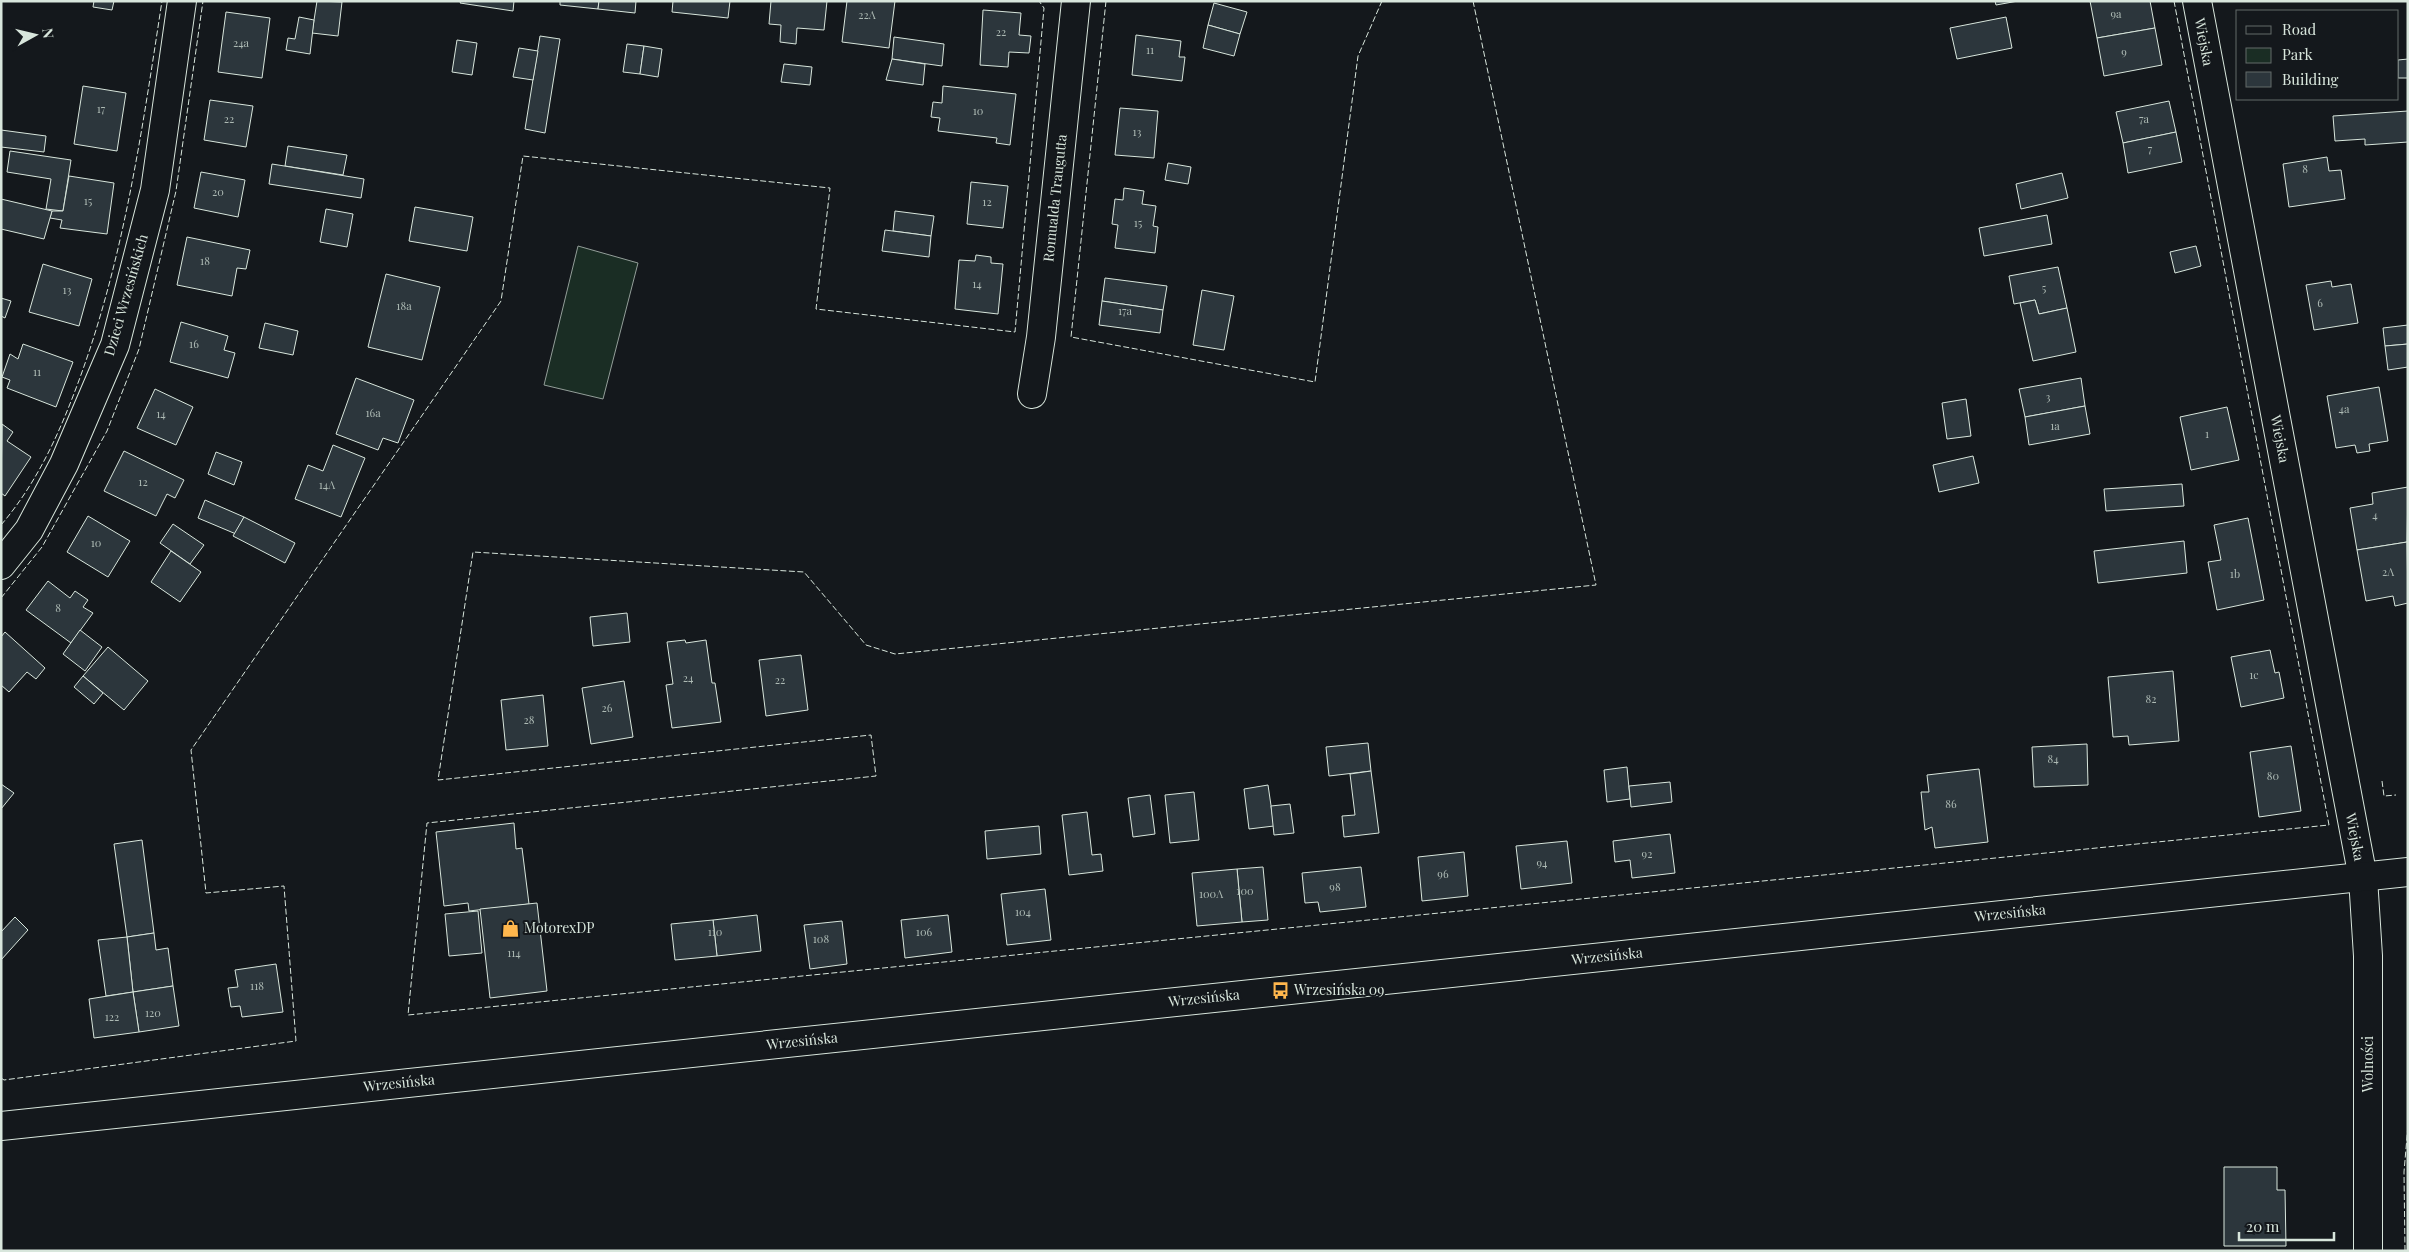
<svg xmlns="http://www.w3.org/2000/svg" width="2409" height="1252" viewBox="0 0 2409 1252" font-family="'Playfair Display',serif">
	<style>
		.green { fill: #1a2d24; stroke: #939e99 }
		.building { fill: #2c363c; stroke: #d8e6dc }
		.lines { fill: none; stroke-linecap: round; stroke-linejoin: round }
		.street-casing { stroke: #d8e6dc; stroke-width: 30 }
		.secondary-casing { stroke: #d8e6dc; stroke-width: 30 }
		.primary-casing { stroke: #d8e6dc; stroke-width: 30 }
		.street { stroke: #14181c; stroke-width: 28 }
		.secondary { stroke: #14181c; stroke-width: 28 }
		.primary { stroke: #14181c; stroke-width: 28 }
		.fence { stroke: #d8e6dc; stroke-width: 1; stroke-dasharray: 6 2.5; stroke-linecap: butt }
		.labels { text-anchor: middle; stroke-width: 4; stroke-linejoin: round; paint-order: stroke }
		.number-label { font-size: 11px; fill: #adbab4 }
		.street-label { font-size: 14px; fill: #d8e6dc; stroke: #14181c }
		.poi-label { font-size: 14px; fill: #d8e6dc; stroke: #14181c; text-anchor: start }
	</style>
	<rect width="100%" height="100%" fill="#14181c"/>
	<polygon class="green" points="578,246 638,263 603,399 544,385"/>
	<g class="building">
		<polygon points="94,1 114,1 112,10 93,7"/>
		<polygon points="317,1 342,2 338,36 312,33"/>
		<polygon points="461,1 514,1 513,11 460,3"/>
		<polygon points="560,1 599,1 598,9 560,5"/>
		<polygon points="599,1 636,1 635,13 598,9"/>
		<polygon points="673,1 730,1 728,18 672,12"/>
		<polygon points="771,1 827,1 824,30 797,28 796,44 780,42 781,25 769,24"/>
		<polygon points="847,1 895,1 889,48 842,42"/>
		<polygon points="1995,1 2018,1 1996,5"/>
		<polygon points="2090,1 2150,1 2155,28 2097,38"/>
		<polygon points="1214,3 1247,12 1240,34 1208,25"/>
		<polygon points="983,10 1021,13 1019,35 1031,36 1029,53 1009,52 1008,67 980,65"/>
		<polygon points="226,12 270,18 262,78 218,72"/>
		<polygon points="299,17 314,20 310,54 286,50 288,38 295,39"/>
		<polygon points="2006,17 2012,48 1957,59 1950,28"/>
		<polygon points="1208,25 1240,34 1234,56 1203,48"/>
		<polygon points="2155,28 2162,65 2104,76 2097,38"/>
		<polygon points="1136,35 1181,41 1179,57 1185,57 1182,81 1132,75"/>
		<polygon points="540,36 560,39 545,133 525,129"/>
		<polygon points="894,37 944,44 942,66 892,59"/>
		<polygon points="457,40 477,43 472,75 452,72"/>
		<polygon points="627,44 644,46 640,74 623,72"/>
		<polygon points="644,46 662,49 658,77 640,74"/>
		<polygon points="519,48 538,51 533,80 513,77"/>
		<polygon points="892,59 925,64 923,85 886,80"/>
		<polygon points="2408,59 2408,78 2398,78 2398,60"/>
		<polygon points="784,64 812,67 810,85 781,82"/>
		<polygon points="83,86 126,93 117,151 74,144"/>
		<polygon points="943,86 1016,94 1010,145 996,143 997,138 938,131 940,118 931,117 933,102 942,103"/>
		<polygon points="210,100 253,106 246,147 204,140"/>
		<polygon points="2169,101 2176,132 2123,143 2116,112"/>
		<polygon points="1120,108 1158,111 1154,158 1115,155"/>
		<polygon points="2408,111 2408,142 2365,145 2365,139 2335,141 2333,116"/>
		<polygon points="1,130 46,136 44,152 1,147"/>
		<polygon points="2176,132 2182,162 2128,173 2123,143"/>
		<polygon points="288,146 347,155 343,175 285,166"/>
		<polygon points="10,151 71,160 63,211 46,209 51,179 7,172"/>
		<polygon points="2327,157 2329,171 2341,170 2345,199 2289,207 2283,164"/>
		<polygon points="1168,163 1191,167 1188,184 1165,180"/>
		<polygon points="272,164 364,179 361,198 269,184"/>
		<polygon points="201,172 245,180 238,217 194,208"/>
		<polygon points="2062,173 2068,198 2021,209 2016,184"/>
		<polygon points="69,176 114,183 107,234 60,228 62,220 50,218 52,211 63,211"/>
		<polygon points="971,182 1008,186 1003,228 967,224"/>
		<polygon points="1124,188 1144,191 1142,204 1156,206 1153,226 1158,227 1155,253 1115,248 1118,225 1112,224 1115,199 1123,200"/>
		<polygon points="1,199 52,211 44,239 1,229"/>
		<polygon points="415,207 473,217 467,251 409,241"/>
		<polygon points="326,209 353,214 347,247 320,242"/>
		<polygon points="895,211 934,216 931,236 893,231"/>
		<polygon points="2047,215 2052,244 1984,256 1979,228"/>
		<polygon points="885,230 931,236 929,257 882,251"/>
		<polygon points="187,237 250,250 246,269 237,268 232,296 177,285"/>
		<polygon points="2196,246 2201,266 2175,273 2170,252"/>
		<polygon points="976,255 991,257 991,263 1003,264 998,314 955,309 959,260 975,261"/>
		<polygon points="43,264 92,279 79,326 29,312"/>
		<polygon points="2058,267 2067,308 2039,314 2035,300 2014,304 2009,276"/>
		<polygon points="386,274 440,287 422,360 368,347"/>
		<polygon points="1105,278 1167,286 1163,310 1102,301"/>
		<polygon points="2331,281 2332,287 2351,284 2358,323 2314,330 2306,285"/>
		<polygon points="1202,290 1234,296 1224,350 1193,345"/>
		<polygon points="1,298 11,301 5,318 1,316"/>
		<polygon points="2035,300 2039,314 2067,308 2076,352 2033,361 2020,303"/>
		<polygon points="1102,301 1163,310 1160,333 1099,325"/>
		<polygon points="181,322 228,336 224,350 235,353 228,378 170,362"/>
		<polygon points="265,323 298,331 293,355 259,348"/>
		<polygon points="2408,325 2408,344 2385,346 2383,328"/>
		<polygon points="23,344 73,362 56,407 7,388 10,380 2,377 10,354 18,359"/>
		<polygon points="2408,344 2408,367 2388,370 2385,346"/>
		<polygon points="356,378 414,400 398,443 383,438 378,450 336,434"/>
		<polygon points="2081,378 2085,406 2025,417 2019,389"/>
		<polygon points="2379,387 2388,441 2369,444 2370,451 2357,453 2355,445 2336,448 2327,396"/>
		<polygon points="155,389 193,407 176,445 137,428"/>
		<polygon points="1966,399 1971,436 1947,439 1942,403"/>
		<polygon points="2085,406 2090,434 2029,445 2025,417"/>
		<polygon points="2227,407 2239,460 2191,470 2180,417"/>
		<polygon points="2,424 13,432 7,441 31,457 5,496 1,493"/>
		<polygon points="333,445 365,458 341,517 295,499 308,465 323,471"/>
		<polygon points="124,451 184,480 175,498 167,494 156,516 104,491"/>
		<polygon points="216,452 242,462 234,485 208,474"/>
		<polygon points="1973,456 1979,483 1939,492 1933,465"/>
		<polygon points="2182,484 2184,506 2106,511 2104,489"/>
		<polygon points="2408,487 2407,542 2357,550 2350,508 2373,504 2372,493"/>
		<polygon points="205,500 244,517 236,534 198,518"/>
		<polygon points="88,516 130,541 108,577 67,552"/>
		<polygon points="244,517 295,543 285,563 233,536"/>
		<polygon points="2248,518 2264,600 2217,610 2208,562 2221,560 2214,525"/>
		<polygon points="173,524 204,545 190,564 160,543"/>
		<polygon points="2184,541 2187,573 2098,583 2094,551"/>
		<polygon points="2407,542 2408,603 2395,606 2393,596 2366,601 2357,550"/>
		<polygon points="171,551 201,572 180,602 151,582"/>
		<polygon points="48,581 70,598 75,591 88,600 83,607 93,613 71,643 26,610"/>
		<polygon points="627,613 630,642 593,646 590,617"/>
		<polygon points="80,630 102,647 85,671 63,654"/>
		<polygon points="5,632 45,668 36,679 27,672 9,692 1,685 1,637"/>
		<polygon points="685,640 686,643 706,640 712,683 715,683 721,722 672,728 666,685 673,684 667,642"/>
		<polygon points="108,647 148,681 124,710 83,676"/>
		<polygon points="2270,650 2275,673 2279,672 2284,698 2241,707 2231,657"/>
		<polygon points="801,655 808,710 766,716 759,660"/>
		<polygon points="2173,671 2179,741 2129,745 2128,736 2113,737 2108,677"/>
		<polygon points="83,676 103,693 94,704 74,687"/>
		<polygon points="624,681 633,737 591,744 582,688"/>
		<polygon points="543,695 548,746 506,750 501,700"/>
		<polygon points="1368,743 1371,771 1329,776 1326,747"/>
		<polygon points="2087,744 2088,785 2034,787 2032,747"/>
		<polygon points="2291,746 2301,811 2259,817 2250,752"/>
		<polygon points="1627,767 1630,799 1607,802 1604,770"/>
		<polygon points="1979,769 1988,842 1935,848 1932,827 1925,830 1921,792 1929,792 1927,775"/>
		<polygon points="1371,771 1379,833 1344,837 1342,816 1355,815 1350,774"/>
		<polygon points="1670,782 1672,802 1631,807 1629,786"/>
		<polygon points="1,784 14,793 1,809"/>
		<polygon points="1268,785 1274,826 1249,829 1244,789"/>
		<polygon points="1194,792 1199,840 1170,843 1165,795"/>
		<polygon points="1150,795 1155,834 1133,837 1128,798"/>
		<polygon points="1290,804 1294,833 1274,835 1271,806"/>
		<polygon points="1087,812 1092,855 1101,854 1103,871 1069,875 1062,815"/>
		<polygon points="514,823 516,849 522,848 529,904 469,911 468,903 444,906 436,832"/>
		<polygon points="1039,826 1041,854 987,859 985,831"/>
		<polygon points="1670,834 1675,873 1632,878 1630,860 1615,862 1613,841"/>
		<polygon points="142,840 154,933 127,937 114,844"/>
		<polygon points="1567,841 1572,883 1521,889 1516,846"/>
		<polygon points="1464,852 1468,896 1422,901 1418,857"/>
		<polygon points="1263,867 1268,920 1242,922 1237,869"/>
		<polygon points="1361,867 1366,907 1320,912 1318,902 1305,903 1302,873"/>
		<polygon points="1237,869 1242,922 1197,926 1192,873"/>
		<polygon points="1045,889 1051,940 1007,945 1001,894"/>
		<polygon points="537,903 547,991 490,998 480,909"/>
		<polygon points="478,911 482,953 449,956 445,914"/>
		<polygon points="757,915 761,951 717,956 713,920"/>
		<polygon points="948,915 952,952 905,958 901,920"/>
		<polygon points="15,917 28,930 1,960 1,932"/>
		<polygon points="713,920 717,956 675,960 671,924"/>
		<polygon points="842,921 847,964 810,969 804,925"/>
		<polygon points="154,933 156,950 168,948 173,986 133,992 127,937"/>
		<polygon points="127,937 133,992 106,996 98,940"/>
		<polygon points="276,964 283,1012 242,1017 240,1006 231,1007 228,988 238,987 235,970"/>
		<polygon points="173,986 179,1026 139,1032 133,992"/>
		<polygon points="133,992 139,1032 94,1038 89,999"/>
		<polygon points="2224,1167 2277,1167 2277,1190 2285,1190 2286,1246 2224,1246"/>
	</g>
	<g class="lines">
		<defs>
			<g id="street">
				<polyline points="2197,1 2363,878"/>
				<polyline points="1032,394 1041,337 1076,1"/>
				<polyline points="1,565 29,530 64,464 115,345 155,190 182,1"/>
			</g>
			<polyline id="secondary" points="2363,878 2368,956 2368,1251"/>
			<polyline id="primary" points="1,1126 2408,872"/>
		</defs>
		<use href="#street" class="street-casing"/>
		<use href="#secondary" class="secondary-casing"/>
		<use href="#primary" class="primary-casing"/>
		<use href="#street" class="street"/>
		<use href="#secondary" class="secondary"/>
		<use href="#primary" class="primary"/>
		<g class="fence">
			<polyline points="1106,1 1071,337 1315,382 1358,56 1382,1"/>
			<polyline points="1473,1 1596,585 895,654 866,645 804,572 473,552 438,780 871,735 876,776 427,823 408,1015 2329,825 2174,1"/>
			<path d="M1,525C37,483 59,434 78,383C124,259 142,131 162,1"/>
			<polyline points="1,598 42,547 107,431 139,349 176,191 203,1"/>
			<polyline points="2382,781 2384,796 2396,795"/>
			<polyline points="1,1078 4,1080 296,1041 284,886 206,893 191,750 501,301 523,156 830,188 816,309 1015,332 1044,8 1039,1"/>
			<polyline points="2405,1251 2404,1172 2408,1125"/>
		</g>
	</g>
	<defs>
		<symbol id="shop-bare" viewBox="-9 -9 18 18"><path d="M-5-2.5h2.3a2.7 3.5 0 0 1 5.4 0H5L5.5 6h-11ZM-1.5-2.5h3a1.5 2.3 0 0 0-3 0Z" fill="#ffb74d" stroke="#14181c" stroke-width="2.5" paint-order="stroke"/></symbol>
		<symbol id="bus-bare" viewBox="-9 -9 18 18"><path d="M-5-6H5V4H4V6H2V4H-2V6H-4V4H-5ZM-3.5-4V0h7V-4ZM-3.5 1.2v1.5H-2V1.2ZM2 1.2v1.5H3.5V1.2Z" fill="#ffb74d" stroke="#14181c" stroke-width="2.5" paint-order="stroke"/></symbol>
	</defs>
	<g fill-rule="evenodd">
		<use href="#shop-bare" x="498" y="916" width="25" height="25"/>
		<use href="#bus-bare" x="1268" y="978" width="25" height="25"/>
	</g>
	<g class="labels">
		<g class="number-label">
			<text x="2116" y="18">9a</text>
			<text x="867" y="19">22A</text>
			<text x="1001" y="36">22</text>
			<text x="241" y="47">24a</text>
			<text x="1150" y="54">11</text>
			<text x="2124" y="56">9</text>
			<text x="101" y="113">17</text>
			<text x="978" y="115">10</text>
			<text x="229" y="123">22</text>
			<text x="2144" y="123">7a</text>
			<text x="1137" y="136">13</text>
			<text x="2150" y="153">7</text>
			<text x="2305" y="173">8</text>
			<text x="218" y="196">20</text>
			<text x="88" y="205">15</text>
			<text x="987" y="206">12</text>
			<text x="1138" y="227">15</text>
			<text x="205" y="265">18</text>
			<text x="977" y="288">14</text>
			<text x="2044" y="292">5</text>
			<text x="67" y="294">13</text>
			<text x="2320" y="307">6</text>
			<text x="404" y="310">18a</text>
			<text x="1125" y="315">17a</text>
			<text x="194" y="348">16</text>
			<text x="37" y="376">11</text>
			<text x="2048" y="401">3</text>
			<text x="2344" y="413">4a</text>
			<text x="373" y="417">16a</text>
			<text x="161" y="418">14</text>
			<text x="2055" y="430">1a</text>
			<text x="2207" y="438">1</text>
			<text x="143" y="486">12</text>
			<text x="327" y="489">14A</text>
			<text x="2375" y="519">4</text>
			<text x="96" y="547">10</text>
			<text x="2388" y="576">2A</text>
			<text x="2235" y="578">1b</text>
			<text x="58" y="612">8</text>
			<text x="2254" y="679">1c</text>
			<text x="688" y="682">24</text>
			<text x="780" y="684">22</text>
			<text x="2151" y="703">82</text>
			<text x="607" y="712">26</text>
			<text x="529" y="724">28</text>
			<text x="2053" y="763">84</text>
			<text x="2273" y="780">80</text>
			<text x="1951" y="808">86</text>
			<text x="1647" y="858">92</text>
			<text x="1542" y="867">94</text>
			<text x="1443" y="878">96</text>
			<text x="1335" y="891">98</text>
			<text x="1245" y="895">100</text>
			<text x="1211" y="898">100A</text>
			<text x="1023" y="916">104</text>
			<text x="715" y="936">110</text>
			<text x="924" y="936">106</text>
			<text x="821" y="943">108</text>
			<text x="514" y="957">114</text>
			<text x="257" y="990">118</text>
			<text x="153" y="1017">120</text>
			<text x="112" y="1021">122</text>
		</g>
		<g class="street-label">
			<text transform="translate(2204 42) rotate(79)" y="5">Wiejska</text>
			<text transform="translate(1055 198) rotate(-84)" y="5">Romualda Traugutta</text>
			<text transform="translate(126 295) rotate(-74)" y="5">Dzieci Wrzesińskich</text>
			<text transform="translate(2280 439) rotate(79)" y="5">Wiejska</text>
			<text transform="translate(2355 837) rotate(79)" y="5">Wiejska</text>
			<text transform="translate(2010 913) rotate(-6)" y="5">Wrzesińska</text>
			<text transform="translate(1607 956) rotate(-6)" y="5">Wrzesińska</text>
			<text transform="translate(1204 998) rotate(-6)" y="5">Wrzesińska</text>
			<text transform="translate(802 1041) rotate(-6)" y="5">Wrzesińska</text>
			<text transform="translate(2368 1064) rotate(-90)" y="5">Wolności</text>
			<text transform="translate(399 1083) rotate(-6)" y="5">Wrzesińska</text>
		</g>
		<g class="poi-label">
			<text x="524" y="933">MotorexDP</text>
			<text x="1294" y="995">Wrzesińska 09</text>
		</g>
	</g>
	<rect width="2409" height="1252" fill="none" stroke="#d8e6dc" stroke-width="5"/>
	<rect x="2236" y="10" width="162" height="90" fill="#14181c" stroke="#626a69"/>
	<rect x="2246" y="26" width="25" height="8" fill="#14181c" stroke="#626a69"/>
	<text x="2282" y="35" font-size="15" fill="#d8e6dc">Road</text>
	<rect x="2246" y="48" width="25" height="15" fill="#1a2d24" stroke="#626a69"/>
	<text x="2282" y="60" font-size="15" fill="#d8e6dc">Park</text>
	<rect x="2246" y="72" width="25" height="15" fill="#2c363c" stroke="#626a69"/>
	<text x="2282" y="85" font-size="15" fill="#d8e6dc">Building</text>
	<g transform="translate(35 35) rotate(82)" stroke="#14181c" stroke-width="4" paint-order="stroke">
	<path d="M0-4L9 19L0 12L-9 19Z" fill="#d8e6dc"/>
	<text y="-8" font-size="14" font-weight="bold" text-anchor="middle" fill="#d8e6dc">N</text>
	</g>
	<path d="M2239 1232v8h95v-8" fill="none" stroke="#d8e6dc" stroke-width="2.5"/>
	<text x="2246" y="1232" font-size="15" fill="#d8e6dc" stroke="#14181c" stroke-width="4" paint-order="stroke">20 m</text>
</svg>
